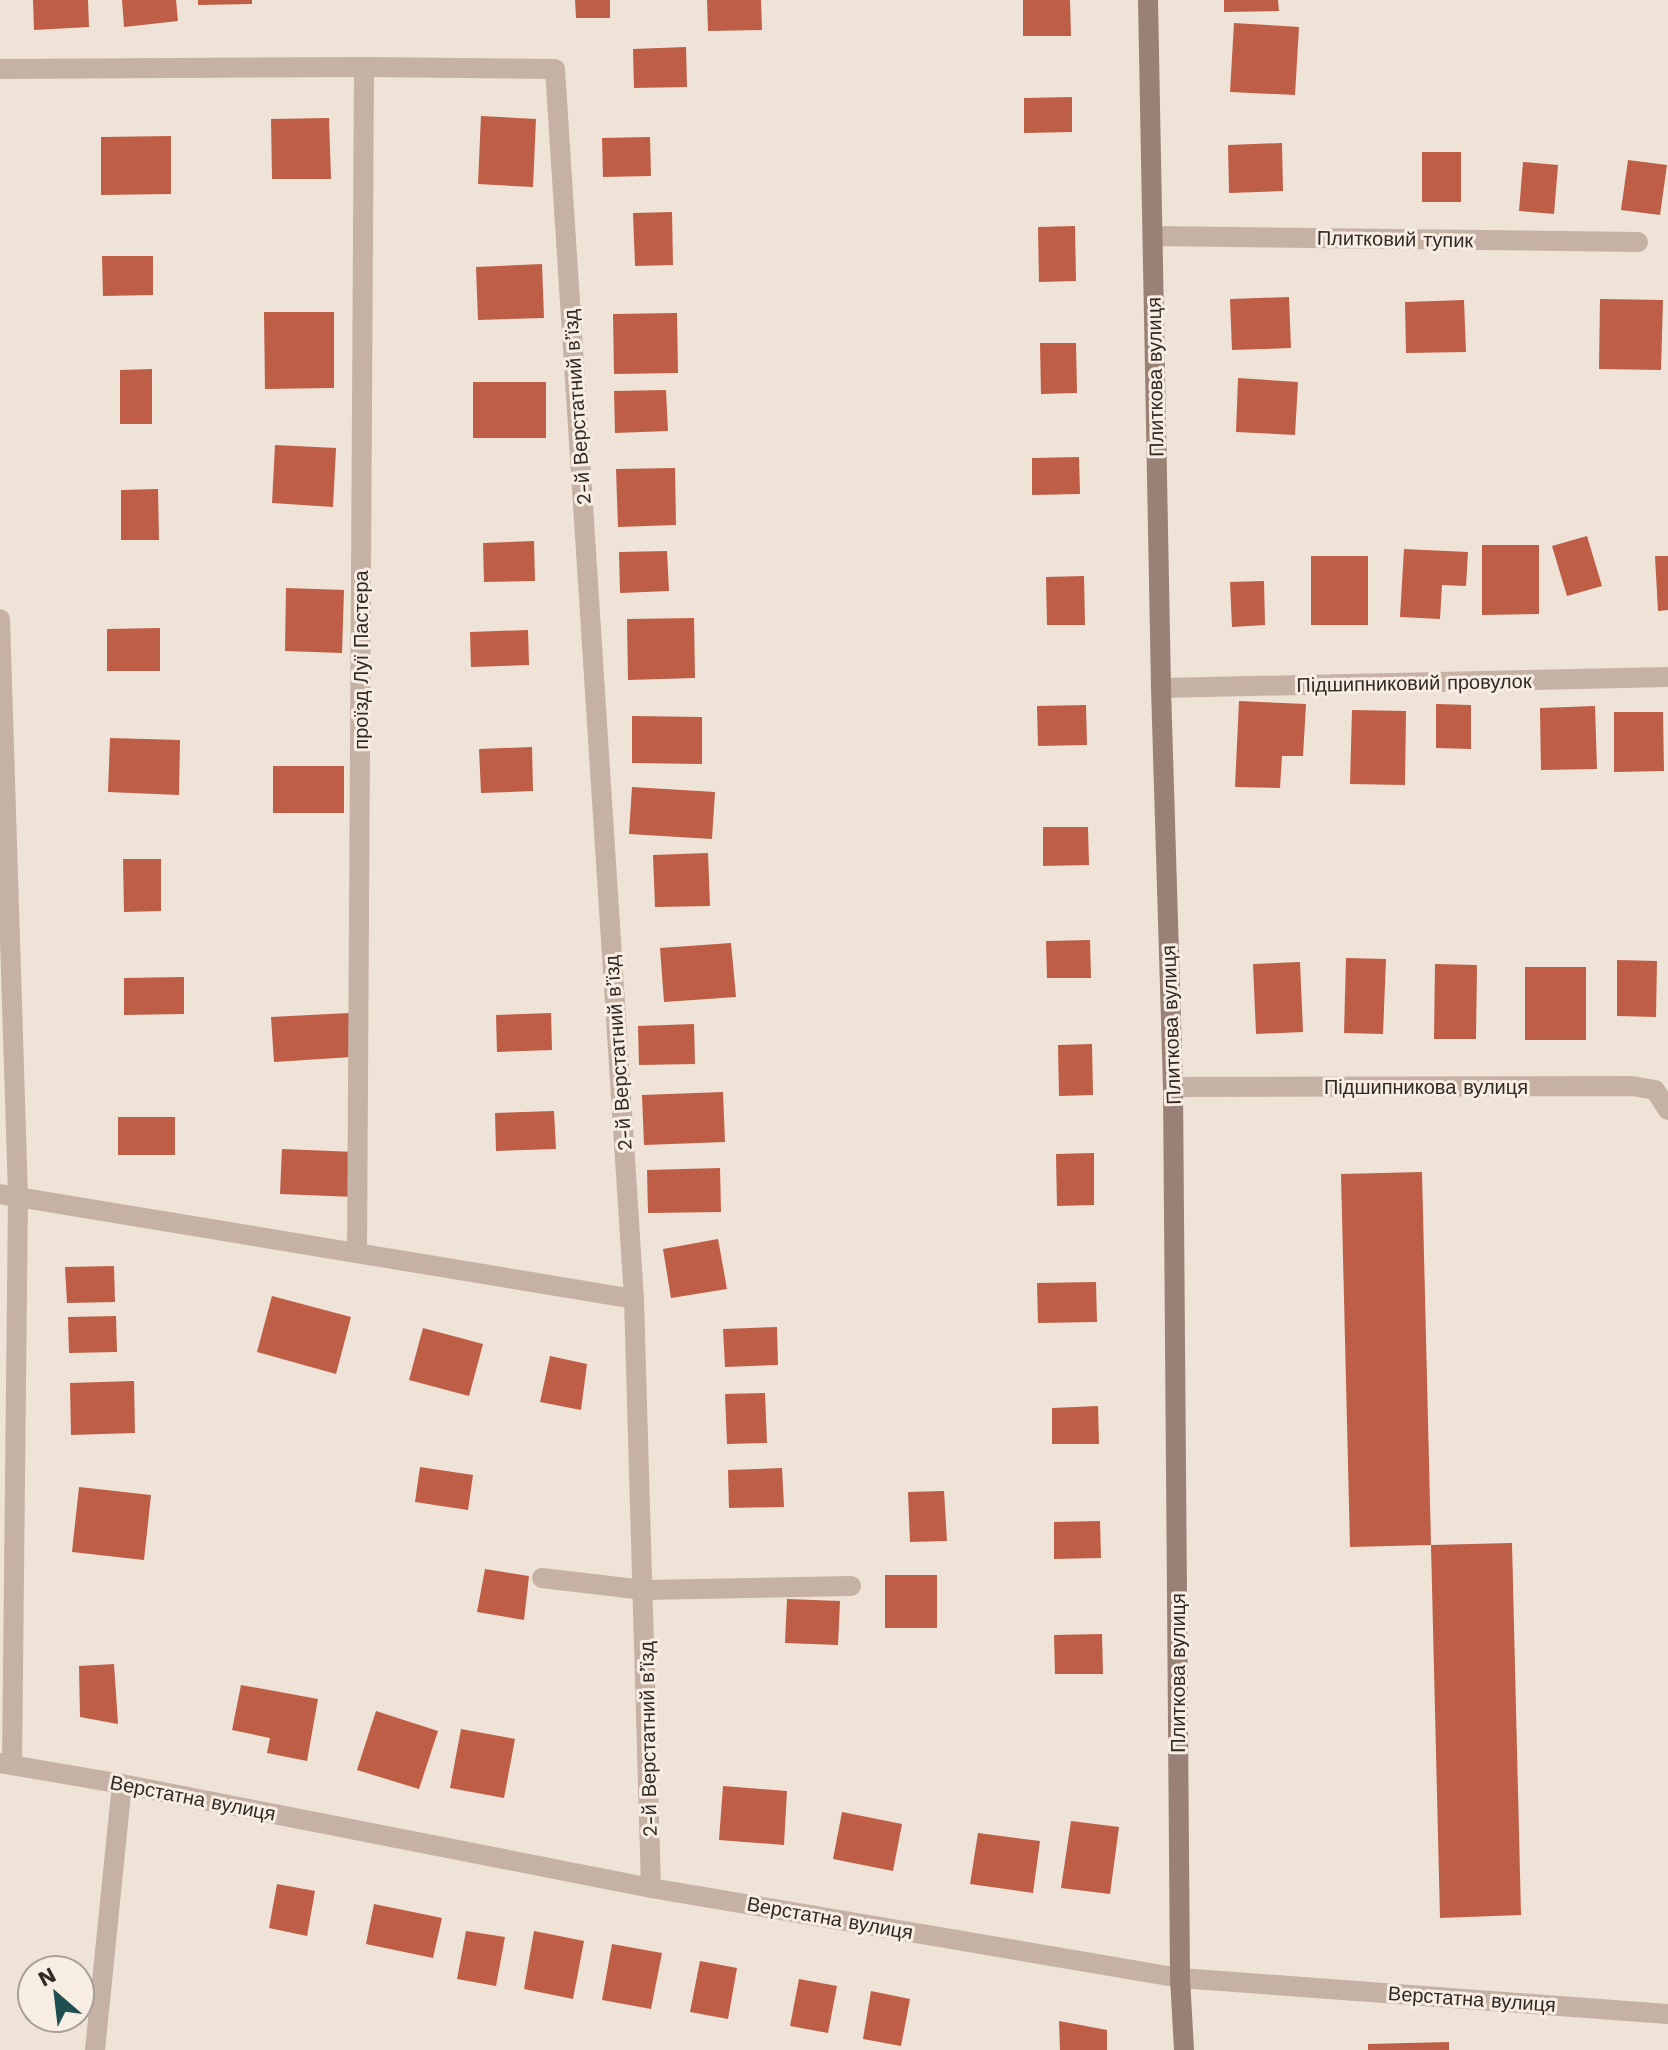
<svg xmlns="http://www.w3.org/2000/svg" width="1668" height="2050" viewBox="0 0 1668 2050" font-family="'Work Sans',sans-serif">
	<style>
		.building { fill: #be5e46 }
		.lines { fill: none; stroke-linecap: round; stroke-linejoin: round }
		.street { stroke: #c6b2a5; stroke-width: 20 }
		.secondary { stroke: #998176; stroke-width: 20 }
		.labels { text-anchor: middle; stroke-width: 6; stroke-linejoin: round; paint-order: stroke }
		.street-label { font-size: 20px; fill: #322925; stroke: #f7ede3 }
	</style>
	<rect width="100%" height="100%" fill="#efe3d7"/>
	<g class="building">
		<polygon points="33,0 88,0 89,27 34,30"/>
		<polygon points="122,0 176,0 178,21 124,27"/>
		<polygon points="198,0 252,0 252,4 198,5"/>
		<polygon points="575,0 610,0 610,18 576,18"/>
		<polygon points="707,0 761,0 762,30 708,31"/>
		<polygon points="1023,0 1070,0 1071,36 1023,36"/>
		<polygon points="1224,0 1278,0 1279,11 1224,12"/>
		<polygon points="1234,23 1299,27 1295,95 1230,92"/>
		<polygon points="686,47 687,87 634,88 633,49"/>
		<polygon points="1072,97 1072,132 1024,133 1024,98"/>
		<polygon points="481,116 536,119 533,187 478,184"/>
		<polygon points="329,118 331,179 272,179 271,119"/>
		<polygon points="171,136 171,194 101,195 101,137"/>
		<polygon points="650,137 651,176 603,177 602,138"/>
		<polygon points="1282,143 1283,191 1229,193 1228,145"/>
		<rect x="1422" y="152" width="39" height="50"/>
		<polygon points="1628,160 1667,165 1660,215 1621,210"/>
		<polygon points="1523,162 1558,165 1554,214 1519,211"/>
		<polygon points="672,212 673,265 635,266 633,213"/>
		<polygon points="1075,226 1076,281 1039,282 1038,227"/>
		<polygon points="102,256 153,256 153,295 103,296"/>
		<polygon points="542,264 544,318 478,320 476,267"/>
		<polygon points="1289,297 1291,348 1232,350 1230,299"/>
		<polygon points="1600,299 1663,300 1661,370 1599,369"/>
		<polygon points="1464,300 1466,352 1406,353 1405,302"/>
		<polygon points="264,312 334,312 334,388 265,389"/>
		<polygon points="677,313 678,373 614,374 613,314"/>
		<polygon points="1040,343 1076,343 1077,393 1041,394"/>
		<polygon points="152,369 152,424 120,424 120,370"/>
		<polygon points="1238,378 1298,382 1295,435 1236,432"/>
		<rect x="473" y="382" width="73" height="56"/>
		<polygon points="666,390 668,431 615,433 614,391"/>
		<polygon points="275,445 336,448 333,507 272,503"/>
		<polygon points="1079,457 1080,494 1032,495 1032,458"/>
		<polygon points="675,468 676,525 618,527 616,469"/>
		<polygon points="158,489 159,540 121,540 121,490"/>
		<polygon points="1587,536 1602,586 1567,596 1552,546"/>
		<polygon points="534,541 535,581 484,582 483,543"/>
		<polygon points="1482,545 1539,545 1539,614 1482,615"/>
		<polygon points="1404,549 1468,552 1466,586 1442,585 1440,619 1400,617"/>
		<polygon points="667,551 669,591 620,593 619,552"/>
		<rect x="1311" y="556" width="57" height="69"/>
		<polygon points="1655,556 1668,556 1668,610 1658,611"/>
		<polygon points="1084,576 1085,625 1047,625 1046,577"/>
		<polygon points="1264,581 1265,625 1232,627 1230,582"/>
		<polygon points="286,588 344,590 342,653 285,651"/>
		<polygon points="694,618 695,678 628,680 627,619"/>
		<polygon points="160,628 160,671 107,671 107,629"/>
		<polygon points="528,630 529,665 471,667 470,632"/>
		<polygon points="1239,701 1306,704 1303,756 1282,756 1280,788 1235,787"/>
		<polygon points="1436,704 1471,705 1471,749 1436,748"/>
		<polygon points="1086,705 1087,745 1038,746 1037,706"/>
		<polygon points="1595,706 1597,769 1541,770 1540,708"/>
		<polygon points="1352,710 1406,711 1405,785 1350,784"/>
		<polygon points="1614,712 1663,712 1664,771 1614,772"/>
		<polygon points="632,716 702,717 702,764 632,763"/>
		<polygon points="110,738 180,740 179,795 108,792"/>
		<polygon points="532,747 533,791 481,793 479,749"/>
		<rect x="273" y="766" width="71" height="47"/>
		<polygon points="632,787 715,792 712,839 629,834"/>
		<polygon points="1043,827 1088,827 1089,865 1043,866"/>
		<polygon points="708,853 710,906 655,907 653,855"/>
		<polygon points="123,859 161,859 161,911 124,912"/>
		<polygon points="1090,940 1091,978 1047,978 1046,941"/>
		<polygon points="731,943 736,997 664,1002 660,948"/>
		<polygon points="1346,958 1386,959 1383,1034 1344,1033"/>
		<polygon points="1617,960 1657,961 1656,1017 1617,1016"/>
		<polygon points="1300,962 1303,1032 1256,1034 1253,964"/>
		<polygon points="1435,964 1477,965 1476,1039 1434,1039"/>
		<rect x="1525" y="967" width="61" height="73"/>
		<polygon points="184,977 184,1014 124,1015 124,978"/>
		<polygon points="349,1013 352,1057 274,1062 271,1017"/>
		<polygon points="551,1013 552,1050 497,1052 496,1015"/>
		<polygon points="694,1024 695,1064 639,1065 638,1026"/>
		<polygon points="1092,1044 1093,1095 1059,1096 1058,1045"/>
		<polygon points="723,1092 725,1142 644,1145 642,1095"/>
		<polygon points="554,1111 556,1149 496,1151 495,1113"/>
		<rect x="118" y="1117" width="57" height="38"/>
		<polygon points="282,1149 356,1152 355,1197 280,1194"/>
		<polygon points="1094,1153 1094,1205 1057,1206 1056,1154"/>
		<polygon points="720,1168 721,1212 648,1213 647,1170"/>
		<polygon points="1422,1172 1431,1545 1512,1543 1521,1915 1440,1918 1431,1545 1350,1547 1341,1174"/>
		<polygon points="718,1239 727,1289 671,1298 663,1249"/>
		<polygon points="114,1266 115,1302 67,1303 65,1267"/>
		<polygon points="1096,1282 1097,1322 1038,1323 1037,1283"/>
		<polygon points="272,1296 351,1317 336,1374 257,1352"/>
		<polygon points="116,1316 117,1352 69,1353 68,1317"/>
		<polygon points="777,1327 778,1365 725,1367 723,1329"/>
		<polygon points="423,1328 483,1344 469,1396 409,1380"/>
		<polygon points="550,1356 587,1364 581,1410 540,1402"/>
		<polygon points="134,1381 135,1433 71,1435 70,1383"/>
		<polygon points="765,1393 767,1443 727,1444 725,1394"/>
		<polygon points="1098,1406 1099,1444 1052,1444 1052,1408"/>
		<polygon points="420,1467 473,1475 468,1510 415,1502"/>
		<polygon points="782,1468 784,1507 729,1508 728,1470"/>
		<polygon points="79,1487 151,1495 144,1560 72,1552"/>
		<polygon points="944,1491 947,1541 910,1542 908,1492"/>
		<polygon points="1100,1521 1101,1558 1054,1559 1054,1522"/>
		<polygon points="485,1569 529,1576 524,1620 477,1612"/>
		<rect x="885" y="1575" width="52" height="53"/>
		<polygon points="787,1599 840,1601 838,1645 785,1643"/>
		<polygon points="1102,1634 1103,1674 1055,1674 1054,1635"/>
		<polygon points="114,1664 118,1724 80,1717 79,1666"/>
		<polygon points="241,1685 318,1699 307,1761 267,1753 270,1738 232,1730"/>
		<polygon points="376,1711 438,1731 419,1789 357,1770"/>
		<polygon points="461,1729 515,1739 504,1798 450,1788"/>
		<polygon points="723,1786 787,1791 784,1845 719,1840"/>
		<polygon points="842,1812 902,1824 893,1871 833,1859"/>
		<polygon points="1071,1821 1119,1827 1110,1894 1061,1888"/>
		<polygon points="978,1833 1040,1841 1033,1893 970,1884"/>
		<polygon points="277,1884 315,1891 307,1936 269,1928"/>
		<polygon points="374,1904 442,1918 433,1958 366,1944"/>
		<polygon points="466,1931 505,1937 496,1986 457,1979"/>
		<polygon points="534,1931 584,1941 573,1999 524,1989"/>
		<polygon points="612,1944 662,1953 651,2009 602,2000"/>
		<polygon points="700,1961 737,1968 728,2019 690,2012"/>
		<polygon points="799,1979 837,1986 828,2033 790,2026"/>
		<polygon points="871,1991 910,1999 901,2046 863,2039"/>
		<polygon points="1059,2021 1107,2030 1107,2050 1060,2050"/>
		<polygon points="1449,2042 1449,2050 1368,2050 1368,2044"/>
	</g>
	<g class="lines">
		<g class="street">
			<polyline points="0,69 364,67 555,69 634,1299 0,1194"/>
			<polyline points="1153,236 1638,242"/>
			<polyline points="0,619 18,1196 12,1765"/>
			<polyline points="1161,688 1668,677"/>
			<polyline points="1173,1087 1632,1086 1655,1090 1668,1110"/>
			<polyline points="357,1253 364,67"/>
			<polyline points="634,1299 651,1888"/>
			<polyline points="542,1578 644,1590 851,1586"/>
			<polyline points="0,1763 122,1784 651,1888 1180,1978 1668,2014"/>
			<polyline points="95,2050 122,1784"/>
		</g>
		<polyline class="secondary" points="1148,0 1161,688 1173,1087 1180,1978 1184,2050"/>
	</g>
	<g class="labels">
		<g class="street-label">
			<text transform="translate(1395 239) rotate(1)" y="7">Плитковий тупик</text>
			<text transform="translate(1155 377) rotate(-91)" y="7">Плиткова вулиця</text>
			<text transform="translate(577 407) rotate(-94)" y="7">2-й Верстатний в’їзд</text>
			<text transform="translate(361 660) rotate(-90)" y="7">проїзд Луї Пастера</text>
			<text transform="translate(1414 683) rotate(-1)" y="7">Підшипниковий провулок</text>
			<text transform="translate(1171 1025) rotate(-92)" y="7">Плиткова вулиця</text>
			<text transform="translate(618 1053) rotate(-94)" y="7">2-й Верстатний в’їзд</text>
			<text x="1426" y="1094">Підшипникова вулиця</text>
			<text transform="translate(1178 1673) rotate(-90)" y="7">Плиткова вулиця</text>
			<text transform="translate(648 1739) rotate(-91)" y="7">2-й Верстатний в’їзд</text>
			<text transform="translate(193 1798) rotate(11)" y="7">Верстатна вулиця</text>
			<text transform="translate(830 1918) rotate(10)" y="7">Верстатна вулиця</text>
			<text transform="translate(1472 1999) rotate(4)" y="7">Верстатна вулиця</text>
		</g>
	</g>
	<g transform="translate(56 1994) rotate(332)"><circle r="38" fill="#f7ede3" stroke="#a89f97" stroke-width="2"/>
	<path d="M0-6L14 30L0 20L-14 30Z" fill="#1e4f50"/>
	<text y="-12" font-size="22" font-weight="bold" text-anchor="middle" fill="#322925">N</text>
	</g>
</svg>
